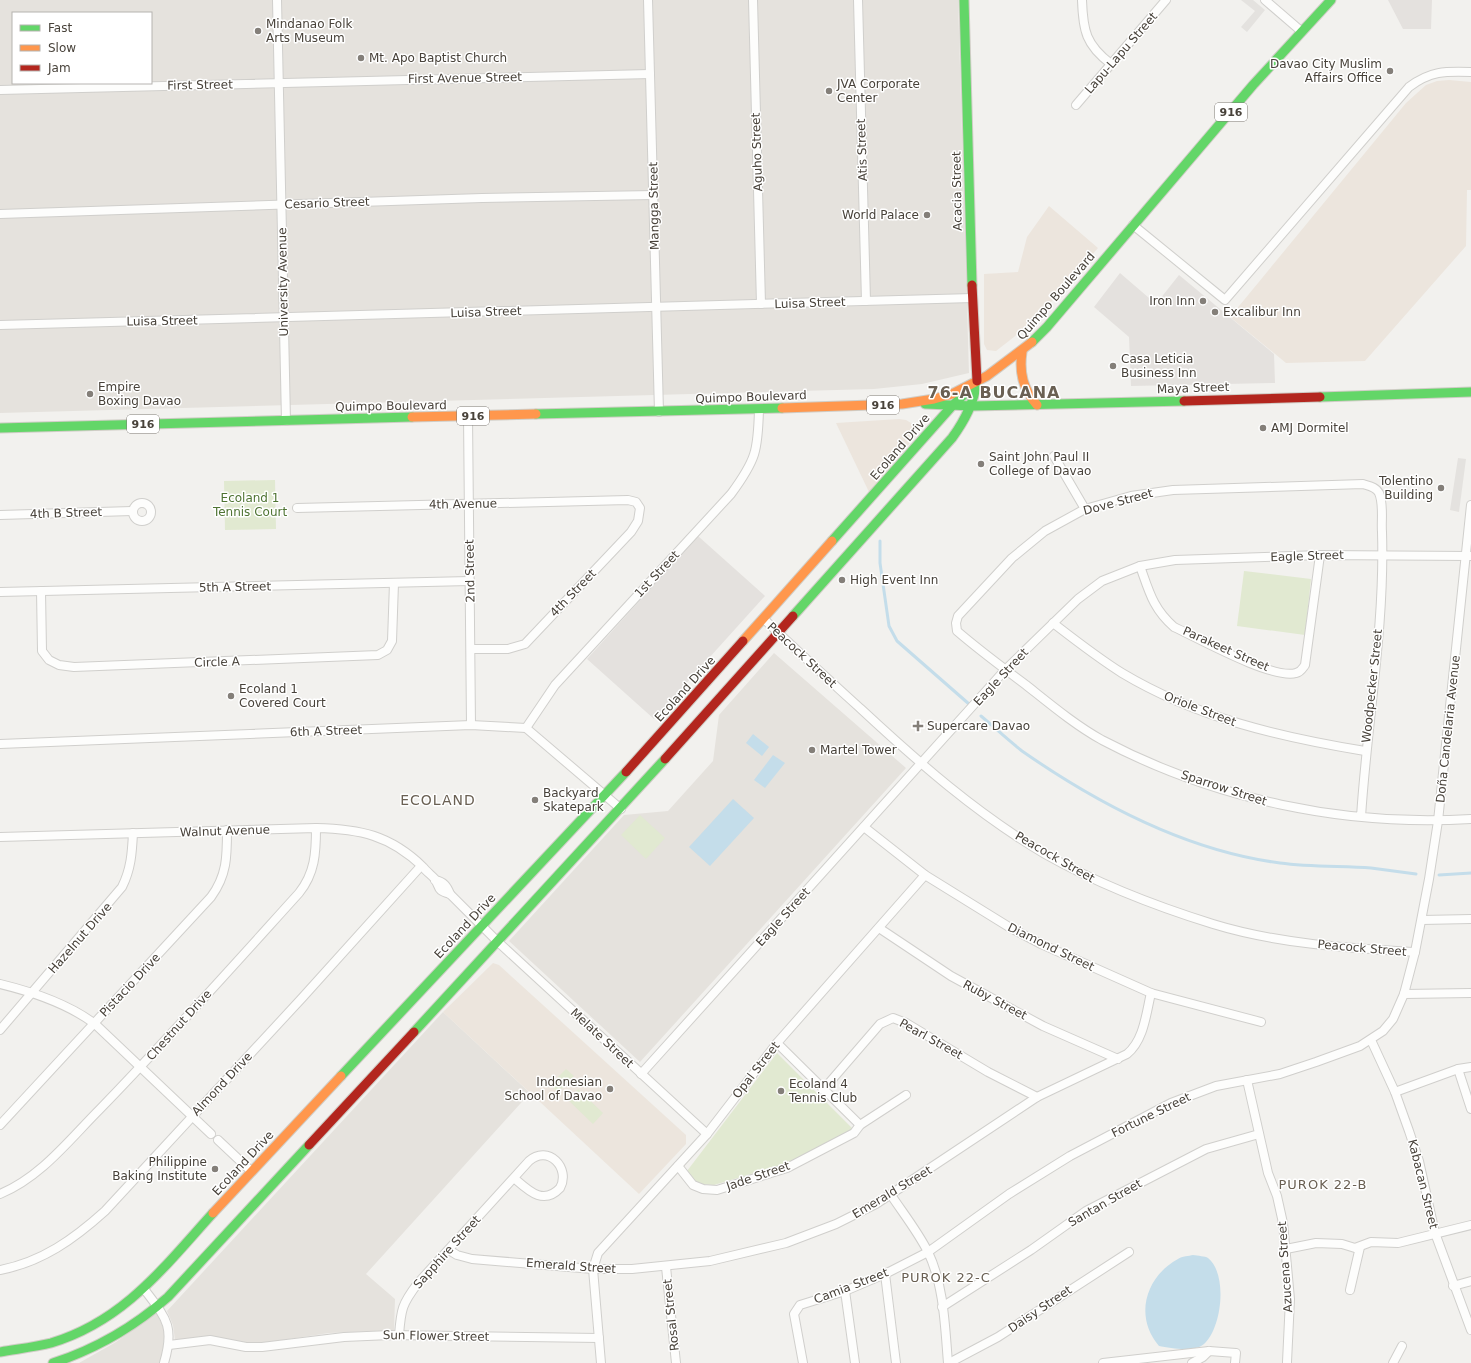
<svg xmlns="http://www.w3.org/2000/svg" width="1471" height="1363" viewBox="0 0 1471 1363" font-family="'DejaVu Sans',sans-serif">
	<style>
		.residential { fill: #e5e2dd; fill-rule: evenodd }
		.commercial { fill: #ece5dd }
		.industrial { fill: #e4e1de }
		.green { fill: #e1e9d1 }
		.parking { fill: #e4e2df }
		.water { fill: #c4ddea }
		.lines { fill: none; stroke-linecap: round; stroke-linejoin: round }
		.stream { stroke: #c4ddea; stroke-width: 3 }
		.street-casing { stroke: #d0cfcc; stroke-width: 10 }
		.fast-casing { stroke: #d0cdc6; stroke-width: 11 }
		.slow-casing { stroke: #d0cdc6; stroke-width: 11 }
		.jam-casing { stroke: #d0cdc6; stroke-width: 11 }
		.street { stroke: #fdfdfc; stroke-width: 8 }
		.fast { stroke: #63d668; stroke-width: 9 }
		.slow { stroke: #ff974d; stroke-width: 9 }
		.jam { stroke: #b3261e; stroke-width: 9 }
		.poi-dot { fill: #847f79; stroke: #fff; stroke-width: 1.5 }
		.labels { text-anchor: middle; stroke-width: 3; stroke-linejoin: round; paint-order: stroke }
		.shield { fill: #fff; stroke: #7f7b75; stroke-width: 1 }
		.shield-label { font-size: 11px; font-weight: bold; fill: #48423a }
		.poi-label { font-size: 12px; fill: #48423a; stroke: #fff; text-anchor: start }
		.street-label { font-size: 12px; fill: #48423a; stroke: #fff }
		.park-label { font-size: 12px; fill: #4f7433; stroke: #fff }
		.neighbourhood-label { font-size: 13px; letter-spacing: 1px; fill: #6a6053; stroke: #fff }
		.quarter-label { font-size: 14px; letter-spacing: 1px; fill: #6a6053; stroke: #fff }
		.district-label { font-size: 16px; font-weight: bold; letter-spacing: 1px; fill: #6a6053; stroke: #fff }
	</style>
	<rect width="100%" height="100%" fill="#f2f1ee"/>
	<g class="residential">
		<path d="M0,0H958L969,373L922,384L874,389L0,413ZM13,13H151V83H13Z"/>
		<polygon points="774,653 906,768 640,1062 509,941 624,815 668,811 713,761 719,715"/>
		<polygon points="443,1012 530,1093 366,1274 395,1299 394,1330 329,1333 262,1343 247,1343 213,1337 175,1340 173,1325 167,1311"/>
		<polygon points="157,1313 165,1332 161,1363 79,1363 116,1342"/>
	</g>
	<g class="commercial">
		<polygon points="1449,80 1471,82 1471,190 1467,190 1466,246 1365,361 1286,363 1230,317 1406,103 1426,85 1437,81"/>
		<polygon points="1049,206 1098,248 1052,301 1014,337 996,351 987,350 984,344 984,274 1018,272 1027,237"/>
		<polygon points="899,419 906,420 916,426 915,437 869,492 836,423"/>
		<polygon points="493,963 499,965 686,1135 686,1144 639,1194 443,1012"/>
	</g>
	<g class="industrial">
		<polygon points="1388,0 1432,0 1431,29 1403,29"/>
		<polygon points="1120,273 1156,304 1179,275 1274,354 1275,383 1131,386 1129,337 1094,307"/>
		<polygon points="698,536 765,596 654,719 587,659"/>
	</g>
	<g class="green">
		<polygon points="275,480 276,529 225,530 224,481"/>
		<polygon points="1244,571 1311,579 1305,635 1237,626"/>
		<polygon points="640,815 665,838 646,859 621,835"/>
		<polygon points="777,1053 853,1129 794,1161 714,1185 700,1184 694,1180 687,1171"/>
		<polygon points="566,1069 574,1076 558,1092 550,1085"/>
		<polygon points="578,1089 603,1113 593,1124 568,1100"/>
	</g>
	<g class="parking">
		<polygon points="1241,0 1253,0 1265,10 1247,32 1241,27 1255,11"/>
		<polygon points="1458,458 1466,459 1459,512 1450,510"/>
	</g>
	<g class="water">
		<polygon points="753,734 769,747 762,756 746,743"/>
		<polygon points="773,755 785,763 765,788 754,780"/>
		<polygon points="733,799 754,818 710,866 689,847"/>
		<path d="M1193,1255C1198,1256 1205,1256 1208,1258C1228,1274 1222,1328 1204,1344C1194,1353 1171,1348 1159,1346C1134,1317 1145,1277 1178,1259C1182,1256 1189,1256 1193,1255Z"/>
	</g>
	<g class="lines">
		<g class="stream">
			<polyline points="880,541 880,563 889,626 897,641 969,704"/>
			<path d="M981,716C994,727 1008,740 1022,751C1098,804 1187,851 1280,863C1310,867 1341,866 1371,868C1386,870 1401,872 1416,874"/>
			<polyline points="1439,875 1471,873"/>
		</g>
		<defs>
			<g id="street">
				<polyline points="277,0 286,421"/>
				<polyline points="648,0 659,412"/>
				<polyline points="753,0 761,304"/>
				<polyline points="858,0 866,301"/>
				<path d="M1082,0C1083,31 1086,45 1111,64"/>
				<polyline points="1265,0 1301,31"/>
				<polyline points="0,90 650,74"/>
				<polyline points="1076,105 1166,0"/>
				<polyline points="0,214 482,198 654,195"/>
				<path d="M1133,225L1225,300L1409,87C1430,71 1445,71 1471,72"/>
				<polyline points="0,325 973,298"/>
				<polyline points="468,416 471,725"/>
				<polyline points="1054,456 1085,509"/>
				<circle cx="142" cy="512" r="9"/>
				<polyline points="297,508 628,500 636,502 640,508 638,521 631,532 525,644 508,649 471,649"/>
				<polyline points="0,515 132,511"/>
				<path d="M1140,566C1149,591 1153,609 1174,627C1198,638 1273,680 1296,673C1301,672 1302,669 1305,665L1320,555"/>
				<polyline points="41,591 42,651 49,660 59,665 74,667 378,655 387,650 392,641 394,583"/>
				<polyline points="0,592 470,581"/>
				<path d="M764,619C796,650 828,679 861,709C918,762 977,814 1045,854C1098,884 1155,906 1213,924C1278,944 1348,948 1415,952"/>
				<path d="M1053,623C1075,640 1098,658 1122,673C1197,718 1280,737 1365,751"/>
				<path d="M526,728L555,685L731,494C756,460 758,451 759,409"/>
				<polyline points="0,744 471,725 526,728 621,809"/>
				<path d="M1361,817C1367,722 1385,627 1382,532C1381,521 1384,504 1379,493C1376,487 1369,486 1363,484L1173,490L1131,496L1085,509L1045,531L1012,558L958,616L956,623L957,631C979,650 1002,667 1026,685C1050,704 1075,725 1102,740C1214,799 1344,827 1471,819"/>
				<polyline points="864,827 925,875 1009,927 1041,944 1151,993 1261,1022"/>
				<path d="M0,837L316,828C360,829 390,835 423,867C426,871 430,874 434,878C441,887 435,890 450,894L497,941L707,1134"/>
				<path d="M435,880C444,882 447,886 450,894"/>
				<polyline points="1422,920 1471,919"/>
				<polyline points="879,928 951,976 1043,1026 1118,1059"/>
				<path d="M0,984C33,992 67,1003 95,1024L211,1134"/>
				<polyline points="1404,994 1471,993"/>
				<path d="M0,1030L122,887C131,869 132,853 133,833"/>
				<polyline points="1371,1040 1395,1092 1409,1131 1419,1161 1435,1233 1471,1330"/>
				<polyline points="777,1043 860,1125"/>
				<polyline points="1458,1069 1471,1109"/>
				<polyline points="641,1074 1005,670 1078,599 1102,581 1140,566 1175,560 1320,555 1470,556"/>
				<polyline points="1247,1080 1268,1173 1277,1196 1283,1223 1290,1299 1287,1362"/>
				<polyline points="823,1090 880,1024 893,1018 906,1023 988,1072 1037,1097"/>
				<polyline points="1395,1092 1458,1069 1471,1067"/>
				<path d="M0,1125L211,897C227,875 227,857 227,830"/>
				<polyline points="218,1140 251,1171"/>
				<polyline points="678,1166 693,1185 703,1189 717,1190 787,1168 854,1133 860,1125 906,1095"/>
				<path d="M0,1194C41,1177 69,1140 100,1109C168,1039 233,966 299,893C315,873 316,853 316,828"/>
				<path d="M891,1195C903,1213 918,1232 928,1252C944,1285 945,1327 948,1363"/>
				<polyline points="1286,1249 1316,1243 1342,1244 1355,1248 1371,1242 1398,1243 1471,1225"/>
				<path d="M449,1250L457,1255L472,1259L593,1269H632L710,1261L786,1243L836,1224L876,1204L1037,1097L1127,1054C1144,1040 1146,1014 1151,993"/>
				<polyline points="666,1267 676,1363"/>
				<path d="M0,1270C42,1262 74,1239 105,1211L302,998L421,866"/>
				<polyline points="885,1274 896,1363"/>
				<polyline points="1453,1286 1471,1281"/>
				<path d="M144,1289C166,1318 175,1326 164,1363"/>
				<polyline points="1350,1290 1360,1247"/>
				<polyline points="845,1291 855,1363"/>
				<polyline points="942,1307 1031,1250 1086,1211 1206,1149 1259,1134"/>
				<path d="M399,1335C401,1309 402,1304 418,1283L529,1161C548,1144 571,1168 560,1188C543,1206 528,1190 514,1178"/>
				<polyline points="169,1345 210,1340 246,1347 262,1347 344,1337 390,1335 599,1338"/>
				<polyline points="601,1363 593,1269 598,1253 707,1134 777,1043 925,875"/>
				<polyline points="803,1363 794,1314 800,1305 845,1291 885,1274 928,1252 1009,1194 1070,1156 1171,1103 1216,1086 1280,1074 1316,1062 1360,1046 1383,1031 1393,1019 1404,994 1415,952 1429,879 1438,821 1471,505"/>
				<polyline points="949,1363 998,1337 1129,1252"/>
				<polyline points="1103,1363 1209,1351 1236,1353 1235,1363"/>
				<polyline points="1192,1363 1203,1357 1209,1351"/>
				<polyline points="1393,1363 1402,1346"/>
			</g>
			<g id="fast">
				<polyline points="964,0 972,285"/>
				<polyline points="1032,342 1047,327 1253,85 1331,0"/>
				<polyline points="1320,397 1471,392"/>
				<polyline points="925,404 973,406 1184,401"/>
				<polyline points="536,414 782,408"/>
				<polyline points="0,428 412,417"/>
				<polyline points="832,541 952,406 970,389"/>
				<path d="M793,616L952,438C965,420 974,403 977,381"/>
				<polyline points="414,1032 665,759"/>
				<polyline points="341,1076 626,772"/>
				<path d="M0,1352C17,1349 35,1347 51,1343C124,1321 164,1267 213,1213"/>
				<path d="M53,1363C96,1349 134,1327 168,1297L309,1145"/>
			</g>
			<g id="slow">
				<path d="M1022,352C1019,373 1023,389 1037,405"/>
				<polyline points="782,408 902,404 934,399 952,394 987,376 1032,342"/>
				<polyline points="412,417 536,414"/>
				<polyline points="743,641 832,541"/>
				<polyline points="213,1213 341,1076"/>
			</g>
			<g id="jam">
				<polyline points="972,285 977,381"/>
				<polyline points="1184,401 1320,397"/>
				<polyline points="665,759 793,616"/>
				<polyline points="626,772 743,641"/>
				<polyline points="309,1145 414,1032"/>
			</g>
		</defs>
		<use href="#street" class="street-casing"/>
		<use href="#fast" class="fast-casing"/>
		<use href="#slow" class="slow-casing"/>
		<use href="#jam" class="jam-casing"/>
		<use href="#street" class="street"/>
		<use href="#fast" class="fast"/>
		<use href="#slow" class="slow"/>
		<use href="#jam" class="jam"/>
	</g>
	<g class="poi-dot">
		<circle cx="258" cy="31" r="4"/>
		<circle cx="361" cy="58" r="4"/>
		<circle cx="1390" cy="71" r="4"/>
		<circle cx="829" cy="91" r="4"/>
		<circle cx="927" cy="215" r="4"/>
		<circle cx="1203" cy="301" r="4"/>
		<circle cx="1215" cy="312" r="4"/>
		<circle cx="1113" cy="366" r="4"/>
		<circle cx="90" cy="394" r="4"/>
		<circle cx="1263" cy="428" r="4"/>
		<circle cx="981" cy="464" r="4"/>
		<circle cx="1441" cy="488" r="4"/>
		<circle cx="842" cy="580" r="4"/>
		<circle cx="231" cy="696" r="4"/>
		<path d="M916 720h4v4h4v4h-4v4h-4v-4h-4v-4h4z"/>
		<circle cx="812" cy="750" r="4"/>
		<circle cx="535" cy="800" r="4"/>
		<circle cx="610" cy="1089" r="4"/>
		<circle cx="781" cy="1091" r="4"/>
		<circle cx="215" cy="1169" r="4"/>
	</g>
	<g class="labels">
		<g class="shield">
			<rect x="1215" y="103" width="32" height="18" rx="3"/>
			<rect x="867" y="396" width="32" height="18" rx="3"/>
			<rect x="457" y="407" width="32" height="18" rx="3"/>
			<rect x="127" y="415" width="32" height="18" rx="3"/>
		</g>
		<g class="shield-label">
			<text x="1231" y="116">916</text>
			<text x="883" y="409">916</text>
			<text x="473" y="420">916</text>
			<text x="143" y="428">916</text>
		</g>
		<g class="poi-label">
			<text x="266" y="28">Mindanao Folk<tspan x="266" dy="14">Arts Museum</tspan></text>
			<text x="369" y="62">Mt. Apo Baptist Church</text>
			<text x="1382" y="68" text-anchor="end">Davao City Muslim<tspan x="1382" dy="14">Affairs Office</tspan></text>
			<text x="837" y="88">JVA Corporate<tspan x="837" dy="14">Center</tspan></text>
			<text x="919" y="219" text-anchor="end">World Palace</text>
			<text x="1195" y="305" text-anchor="end">Iron Inn</text>
			<text x="1223" y="316">Excalibur Inn</text>
			<text x="1121" y="363">Casa Leticia<tspan x="1121" dy="14">Business Inn</tspan></text>
			<text x="98" y="391">Empire<tspan x="98" dy="14">Boxing Davao</tspan></text>
			<text x="1271" y="432">AMJ Dormitel</text>
			<text x="989" y="461">Saint John Paul II<tspan x="989" dy="14">College of Davao</tspan></text>
			<text x="1433" y="485" text-anchor="end">Tolentino<tspan x="1433" dy="14">Building</tspan></text>
			<text x="850" y="584">High Event Inn</text>
			<text x="239" y="693">Ecoland 1<tspan x="239" dy="14">Covered Court</tspan></text>
			<text x="927" y="730">Supercare Davao</text>
			<text x="820" y="754">Martel Tower</text>
			<text x="543" y="797">Backyard<tspan x="543" dy="14">Skatepark</tspan></text>
			<text x="602" y="1086" text-anchor="end">Indonesian<tspan x="602" dy="14">School of Davao</tspan></text>
			<text x="789" y="1088">Ecoland 4<tspan x="789" dy="14">Tennis Club</tspan></text>
			<text x="207" y="1166" text-anchor="end">Philippine<tspan x="207" dy="14">Baking Institute</tspan></text>
		</g>
		<g class="street-label">
			<text transform="translate(1121 53) rotate(-49)" y="4">Lapu-Lapu Street</text>
			<text transform="translate(465 78) rotate(-1)" y="4">First Avenue Street</text>
			<text transform="translate(200 85) rotate(-1)" y="4">First Street</text>
			<text transform="translate(862 150) rotate(-92)" y="4">Atis Street</text>
			<text transform="translate(757 152) rotate(-92)" y="4">Aguho Street</text>
			<text transform="translate(957 191) rotate(-91)" y="4">Acacia Street</text>
			<text transform="translate(327 203) rotate(-2)" y="4">Cesario Street</text>
			<text transform="translate(654 206) rotate(-91)" y="4">Mangga Street</text>
			<text transform="translate(283 282) rotate(-91)" y="4">University Avenue</text>
			<text transform="translate(1056 296) rotate(-49)" y="4">Quimpo Boulevard</text>
			<text transform="translate(810 303) rotate(-2)" y="4">Luisa Street</text>
			<text transform="translate(486 312) rotate(-2)" y="4">Luisa Street</text>
			<text transform="translate(162 321) rotate(-1)" y="4">Luisa Street</text>
			<text transform="translate(1193 388) rotate(-2)" y="4">Maya Street</text>
			<text transform="translate(751 397) rotate(-2)" y="4">Quimpo Boulevard</text>
			<text transform="translate(391 406) rotate(-1)" y="4">Quimpo Boulevard</text>
			<text transform="translate(900 447) rotate(-49)" y="4">Ecoland Drive</text>
			<text transform="translate(1118 502) rotate(-15)" y="4">Dove Street</text>
			<text transform="translate(463 504) rotate(-1)" y="4">4th Avenue</text>
			<text transform="translate(66 513) rotate(-2)" y="4">4th B Street</text>
			<text transform="translate(1307 556) rotate(-2)" y="4">Eagle Street</text>
			<text transform="translate(470 571) rotate(-91)" y="4">2nd Street</text>
			<text transform="translate(657 574) rotate(-47)" y="4">1st Street</text>
			<text transform="translate(235 587) rotate(-1)" y="4">5th A Street</text>
			<text transform="translate(573 593) rotate(-46)" y="4">4th Street</text>
			<text transform="translate(1226 649) rotate(24)" y="4">Parakeet Street</text>
			<text transform="translate(802 655) rotate(43)" y="4">Peacock Street</text>
			<text transform="translate(217 662) rotate(-2)" y="4">Circle A</text>
			<text transform="translate(1001 677) rotate(-47)" y="4">Eagle Street</text>
			<text transform="translate(1372 686) rotate(-84)" y="4">Woodpecker Street</text>
			<text transform="translate(685 689) rotate(-48)" y="4">Ecoland Drive</text>
			<text transform="translate(1200 709) rotate(21)" y="4">Oriole Street</text>
			<text transform="translate(1448 729) rotate(-84)" y="4">Doña Candelaria Avenue</text>
			<text transform="translate(326 731) rotate(-2)" y="4">6th A Street</text>
			<text transform="translate(1224 788) rotate(18)" y="4">Sparrow Street</text>
			<text transform="translate(225 831) rotate(-2)" y="4">Walnut Avenue</text>
			<text transform="translate(1055 857) rotate(30)" y="4">Peacock Street</text>
			<text transform="translate(783 917) rotate(-48)" y="4">Eagle Street</text>
			<text transform="translate(465 926) rotate(-47)" y="4">Ecoland Drive</text>
			<text transform="translate(80 938) rotate(-49)" y="4">Hazelnut Drive</text>
			<text transform="translate(1051 947) rotate(26)" y="4">Diamond Street</text>
			<text transform="translate(1362 948) rotate(5)" y="4">Peacock Street</text>
			<text transform="translate(130 985) rotate(-47)" y="4">Pistacio Drive</text>
			<text transform="translate(995 1000) rotate(28)" y="4">Ruby Street</text>
			<text transform="translate(179 1025) rotate(-48)" y="4">Chestnut Drive</text>
			<text transform="translate(602 1038) rotate(43)" y="4">Melate Street</text>
			<text transform="translate(931 1039) rotate(29)" y="4">Pearl Street</text>
			<text transform="translate(756 1070) rotate(-52)" y="4">Opal Street</text>
			<text transform="translate(222 1084) rotate(-47)" y="4">Almond Drive</text>
			<text transform="translate(1151 1115) rotate(-26)" y="4">Fortune Street</text>
			<text transform="translate(243 1163) rotate(-47)" y="4">Ecoland Drive</text>
			<text transform="translate(758 1176) rotate(-19)" y="4">Jade Street</text>
			<text transform="translate(1423 1184) rotate(76)" y="4">Kabacan Street</text>
			<text transform="translate(892 1192) rotate(-31)" y="4">Emerald Street</text>
			<text transform="translate(1105 1203) rotate(-30)" y="4">Santan Street</text>
			<text transform="translate(447 1252) rotate(-48)" y="4">Sapphire Street</text>
			<text transform="translate(571 1266) rotate(4)" y="4">Emerald Street</text>
			<text transform="translate(1285 1267) rotate(-94)" y="4">Azucena Street</text>
			<text transform="translate(851 1286) rotate(-21)" y="4">Camia Street</text>
			<text transform="translate(1040 1309) rotate(-34)" y="4">Daisy Street</text>
			<text transform="translate(671 1315) rotate(-96)" y="4">Rosal Street</text>
			<text transform="translate(436 1336) rotate(1)" y="4">Sun Flower Street</text>
		</g>
		<g class="park-label">
			<text x="250" y="502">Ecoland 1<tspan x="250" dy="14">Tennis Court</tspan></text>
		</g>
		<g class="neighbourhood-label">
			<text x="1323" y="1189">PUROK 22-B</text>
			<text x="946" y="1282">PUROK 22-C</text>
		</g>
		<g class="quarter-label">
			<text x="438" y="805">ECOLAND</text>
		</g>
		<g class="district-label">
			<text x="994" y="398">76-A BUCANA</text>
		</g>
	</g>
	<rect x="12" y="12" width="140" height="72" fill="#ffffff" stroke="#b6b3b0"/>
	<rect x="20" y="25" width="20" height="6" fill="#63d668" stroke="#b6b3b0"/>
	<text x="48" y="32" font-size="12" fill="#48423a">Fast</text>
	<rect x="20" y="45" width="20" height="6" fill="#ff974d" stroke="#b6b3b0"/>
	<text x="48" y="52" font-size="12" fill="#48423a">Slow</text>
	<rect x="20" y="65" width="20" height="6" fill="#b3261e" stroke="#b6b3b0"/>
	<text x="48" y="72" font-size="12" fill="#48423a">Jam</text>
</svg>
